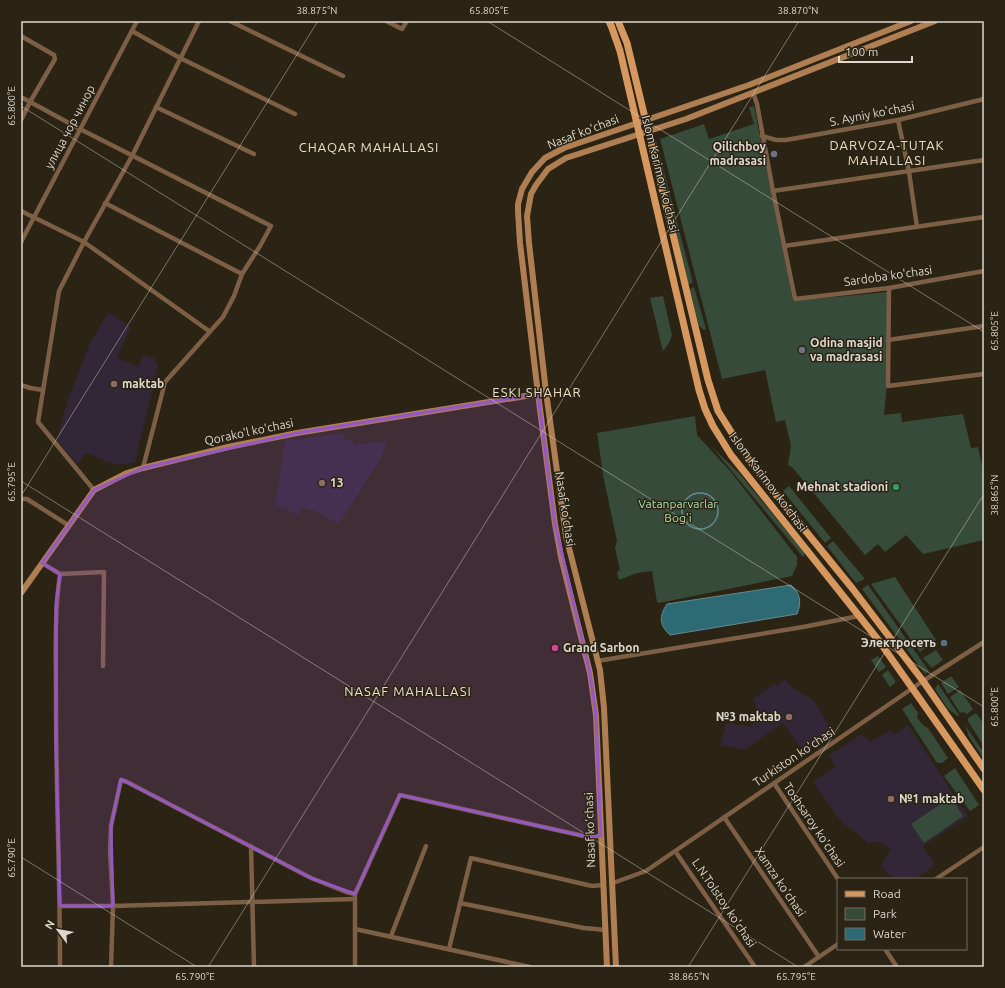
<svg xmlns="http://www.w3.org/2000/svg" width="1005" height="988" viewBox="0 0 1005 988" font-family="Ubuntu,sans-serif">
	<style>
		.education { fill: #312736 }
		.green { fill: #374b3a }
		.water { fill: #2e6a74; stroke: #628b8f }
		.lines { fill: none; stroke-linecap: round; stroke-linejoin: round }
		.stream { stroke: #628b8f; stroke-width: 1.5 }
		.street { stroke: #7c5f44; stroke-width: 4.5 }
		.secondary { stroke: #af7f53; stroke-width: 6 }
		.primary { stroke: #d6985e; stroke-width: 7 }
		.marked { fill: #9457c3; fill-opacity: 0.2; stroke: #9457c3; stroke-width: 3; stroke-linejoin: round }
		.ticks { fill: none; stroke: #ddd8ce; stroke-width: 1; stroke-opacity: 0.45 }
		.worship-dot { fill: #6b7280; stroke: #2b2313; stroke-width: 1.5 }
		.education-dot { fill: #8d6e63; stroke: #2b2313; stroke-width: 1.5 }
		.leisure-dot { fill: #2e9e5b; stroke: #2b2313; stroke-width: 1.5 }
		.service-dot { fill: #5c6f8a; stroke: #2b2313; stroke-width: 1.5 }
		.hotel-dot { fill: #d1479c; stroke: #2b2313; stroke-width: 1.5 }
		.labels { text-anchor: middle; stroke-width: 3; stroke-linejoin: round; paint-order: stroke }
		.street-label { font-size: 12px; fill: #ddd8ce; stroke: #2b2313 }
		.poi-label { font-size: 12px; font-weight: bold; fill: #ddd8ce; stroke: #2b2313; text-anchor: start }
		.park-label { font-size: 12px; fill: #a5e0ad; stroke: #2b2313 }
		.neighbourhood-label { font-size: 13px; letter-spacing: 1px; fill: #e8ddc8; stroke: #2b2313 }
		.neatline { fill: none; stroke: #ddd8ce; stroke-width: 1.5 }
		.ticks-label { font-size: 10px; text-anchor: middle; fill: #ddd8ce }
	</style>
	<rect width="100%" height="100%" fill="#2b2313"/>
	<g class="education">
		<polygon points="108,312 131,327 117,357 138,367 143,355 154,358 158,366 135,463 116,465 86,453 77,465 57,440 67,402 90,343"/>
		<polygon points="344,433 344,440 352,439 354,445 387,441 380,460 339,524 311,509 310,511 302,508 298,515 275,505 285,441"/>
		<polygon points="785,679 793,688 813,700 833,732 804,753 783,723 744,750 720,745 726,723 752,727 757,710 753,699 775,683 777,686"/>
		<polygon points="908,725 968,816 923,846 935,865 915,879 894,879 881,866 891,848 876,841 869,844 857,833 842,823 813,782 836,766 829,756 862,734 870,742 890,730 894,735"/>
	</g>
	<g class="green">
		<polygon points="754,106 793,301 887,292 887,384 884,415 901,413 902,422 963,414 971,448 978,447 984,475 984,540 923,554 906,535 885,552 878,544 865,555 792,467 788,465 791,446 785,420 776,422 765,370 722,379 660,139 704,124 709,139 754,124 749,107"/>
		<polygon points="655,141 656,141 693,283 688,284"/>
		<polygon points="694,287 706,329 704,330 699,326 690,289"/>
		<polygon points="663,296 672,335 669,343 663,351 650,298"/>
		<polygon points="695,416 697,435 731,472 797,557 797,565 792,576 659,603 657,602 652,571 637,573 619,580 617,572 620,570 615,548 617,541 604,480 597,433"/>
		<polygon points="711,446 739,473 804,552 804,556 803,557"/>
		<polygon points="789,486 831,538 825,543 783,491"/>
		<polygon points="833,541 865,579 856,583 827,546"/>
		<polygon points="895,577 936,640 920,652 871,584"/>
		<polygon points="868,585 929,671 925,674 862,589"/>
		<polygon points="936,650 943,660 932,668 923,658"/>
		<polygon points="878,656 886,667 879,672 871,660"/>
		<polygon points="888,670 896,682 890,687 882,675"/>
		<polygon points="951,676 959,687 948,694 941,683"/>
		<polygon points="938,684 959,715 958,716 948,709 935,689"/>
		<polygon points="960,690 973,709 967,714 963,712 960,713 950,697"/>
		<polygon points="911,703 918,713 917,718 924,726 928,728 948,758 942,763 937,763 902,709"/>
		<polygon points="976,713 984,724 984,742 983,745 968,721 968,718"/>
		<polygon points="965,725 984,753 984,759 969,737"/>
		<polygon points="955,768 979,805 970,811 944,776"/>
		<polygon points="951,797 963,816 924,843 911,824"/>
	</g>
	<path class="water" d="M791,585C800,593 802,602 797,614L670,635C659,625 659,616 667,604Z"/>
	<g class="lines">
		<circle class="stream" cx="700" cy="511" r="18"/>
		<g class="street">
			<polyline points="230,21 343,76"/>
			<polyline points="386,21 402,29 407,21"/>
			<polyline points="132,31 180,58 295,114"/>
			<polyline points="21,36 54,55 55,59 30,102 21,120"/>
			<polyline points="753,92 757,104 773,191 795,299 889,288 984,271"/>
			<polyline points="21,97 80,129 271,226 260,246 242,274 234,296 223,317 165,382 143,468"/>
			<polyline points="156,107 254,154"/>
			<polyline points="898,120 909,172 917,227"/>
			<polyline points="762,136 776,140 786,140 898,120 984,99"/>
			<polyline points="773,191 984,160"/>
			<polyline points="105,203 242,274"/>
			<polyline points="21,211 84,242 209,331"/>
			<polyline points="21,242 137,21"/>
			<polyline points="784,246 984,217"/>
			<polyline points="889,288 888,386 984,374"/>
			<polyline points="888,340 984,326"/>
			<polyline points="21,385 30,388 43,390"/>
			<polyline points="94,490 38,422 59,291 85,240 132,156 199,21"/>
			<polyline points="21,499 27,499 68,525"/>
			<path d="M42,563L60,574C54,616 56,659 56,701C56,790 60,878 60,967"/>
			<polyline points="60,574 104,572 103,666"/>
			<polyline points="597,661 803,627 859,616"/>
			<polyline points="774,783 838,879"/>
			<polyline points="724,817 819,957"/>
			<polyline points="251,846 254,967"/>
			<polyline points="675,851 755,967"/>
			<polyline points="936,879 984,847"/>
			<polyline points="613,883 646,871 923,681 984,642"/>
			<polyline points="460,903 584,928 606,930"/>
			<polyline points="60,906 113,906 354,899"/>
			<polyline points="355,929 530,967"/>
			<polyline points="391,936 426,846"/>
			<polyline points="449,949 471,858 592,886 603,885"/>
			<polyline points="885,949 897,967"/>
			<polyline points="111,967 113,906 110,850 111,826 121,780 127,782 311,878 346,892 355,894"/>
			<polyline points="355,967 355,894 400,795 588,837 601,836"/>
			<polyline points="804,967 838,944"/>
		</g>
		<g class="secondary">
			<polyline points="21,593 94,490 127,473 143,468 228,447 297,433 538,394"/>
			<polyline points="607,967 596,715 590,673 561,557 555,524 538,394 520,243 518,211 518,204 522,189 532,172 545,158 564,148 749,85 911,21"/>
			<polyline points="616,967 604,708 600,670 566,536 546,392 529,243 527,216 531,194 536,185 548,169 566,158 686,119 935,21"/>
		</g>
		<g class="primary">
			<polyline points="609,21 612,28 620,51 699,390 705,409 713,426 731,455 879,641 984,790"/>
			<polyline points="618,21 627,43 708,380 718,411 747,457 765,481 852,588 923,681 984,769"/>
		</g>
	</g>
	<path class="marked" d="M538,394L555,524L590,673L596,715L601,836L588,837L400,795L355,894L311,878L121,779L111,826L113,906H60L56,749V603L60,574L42,563L94,490L143,468L297,433Z"/>
	<path class="ticks" d="M487,21L984,332M21,106L984,707M21,481L798,967M21,496L318,21M21,857L197,967M208,967L799,21M688,967L984,494"/>
	<g class="worship-dot">
		<circle cx="774" cy="154" r="4"/>
		<circle cx="802" cy="350" r="4"/>
	</g>
	<g class="education-dot">
		<circle cx="114" cy="384" r="4"/>
		<circle cx="322" cy="483" r="4"/>
		<circle cx="789" cy="717" r="4"/>
		<circle cx="891" cy="799" r="4"/>
	</g>
	<circle class="leisure-dot" cx="896" cy="487" r="4"/>
	<circle class="service-dot" cx="944" cy="643" r="4"/>
	<circle class="hotel-dot" cx="555" cy="648" r="4"/>
	<g class="labels">
		<g class="street-label">
			<text transform="translate(872 114) rotate(-11)" y="4">S. Ayniy ko'chasi</text>
			<text transform="translate(70 127) rotate(-62)" y="4">улица чор чинор</text>
			<text transform="translate(583 132) rotate(-21)" y="4">Nasaf ko‘chasi</text>
			<text transform="translate(660 174) rotate(76)" y="4">Islom Karimov ko‘chasi</text>
			<text transform="translate(888 276) rotate(-8)" y="4">Sardoba ko'chasi</text>
			<text transform="translate(249 432) rotate(-12)" y="4">Qorako'l ko'chasi</text>
			<text transform="translate(768 482) rotate(53)" y="4">Islom Karimov ko‘chasi</text>
			<text transform="translate(565 509) rotate(81)" y="4">Nasaf ko‘chasi</text>
			<text transform="translate(794 757) rotate(-34)" y="4">Turkiston ko'chasi</text>
			<text transform="translate(814 825) rotate(56)" y="4">Toshsaroy ko'chasi</text>
			<text transform="translate(590 830) rotate(-92)" y="4">Nasaf ko‘chasi</text>
			<text transform="translate(780 882) rotate(56)" y="4">Xamza ko'chasi</text>
			<text transform="translate(724 903) rotate(56)" y="4">L.N.Tolstoy ko'chasi</text>
		</g>
		<g class="poi-label">
			<text x="766" y="151" text-anchor="end">Qilichboy<tspan x="766" dy="14">madrasasi</tspan></text>
			<text x="810" y="347">Odina masjid<tspan x="810" dy="14">va madrasasi</tspan></text>
			<text x="122" y="388">maktab</text>
			<text x="330" y="487">13</text>
			<text x="888" y="491" text-anchor="end">Mehnat stadioni</text>
			<text x="936" y="647" text-anchor="end">Электросеть</text>
			<text x="563" y="652">Grand Sarbon</text>
			<text x="781" y="721" text-anchor="end">№3 maktab</text>
			<text x="899" y="803">№1 maktab</text>
		</g>
		<g class="park-label">
			<text x="678" y="508">Vatanparvarlar<tspan x="678" dy="14">Bog'i</tspan></text>
		</g>
		<g class="neighbourhood-label">
			<text x="887" y="150">DARVOZA-TUTAK<tspan x="887" dy="15">MAHALLASI</tspan></text>
			<text x="369" y="152">CHAQAR MAHALLASI</text>
			<text x="537" y="397">ESKI SHAHAR</text>
			<text x="408" y="696">NASAF MAHALLASI</text>
		</g>
	</g>
	<rect width="1005" height="988" fill="none" stroke="#2b2313" stroke-width="44"/>
	<rect x="837" y="878" width="130" height="72" fill="#2b2313" stroke="#726b5e"/>
	<rect x="845" y="891" width="20" height="6" fill="#d6985e" stroke="#726b5e"/>
	<text x="873" y="898" font-size="12" fill="#ddd8ce">Road</text>
	<rect x="845" y="908" width="20" height="12" fill="#374b3a" stroke="#726b5e"/>
	<text x="873" y="918" font-size="12" fill="#ddd8ce">Park</text>
	<rect x="845" y="928" width="20" height="12" fill="#2e6a74" stroke="#726b5e"/>
	<text x="873" y="938" font-size="12" fill="#ddd8ce">Water</text>
	<g transform="translate(58 930) rotate(302)" stroke="#2b2313" stroke-width="3" paint-order="stroke">
	<path d="M0-3L7 15L0 10L-7 15Z" fill="#ddd8ce"/>
	<text y="-6" font-size="11" font-weight="bold" text-anchor="middle" fill="#ddd8ce">N</text>
	</g>
	<path d="M839 56v6h73v-6" fill="none" stroke="#ddd8ce" stroke-width="2"/>
	<text x="845" y="56" font-size="12" fill="#ddd8ce" stroke="#2b2313" stroke-width="3" paint-order="stroke">100 m</text>
	<rect x="22" y="22" width="961" height="944" class="neatline"/>
	<g class="ticks-label">
		<text x="317" y="14">38.875°N</text>
		<text x="489" y="14">65.805°E</text>
		<text x="798" y="14">38.870°N</text>
		<text transform="translate(11 106) rotate(-90)" y="4">65.800°E</text>
		<text transform="translate(994 331) rotate(-90)" y="4">65.805°E</text>
		<text transform="translate(11 482) rotate(-90)" y="4">65.795°E</text>
		<text transform="translate(994 495) rotate(-90)" y="4">38.865°N</text>
		<text transform="translate(994 707) rotate(-90)" y="4">65.800°E</text>
		<text transform="translate(11 858) rotate(-90)" y="4">65.790°E</text>
		<text x="195" y="980">65.790°E</text>
		<text x="689" y="980">38.865°N</text>
		<text x="796" y="980">65.795°E</text>
	</g>
</svg>
